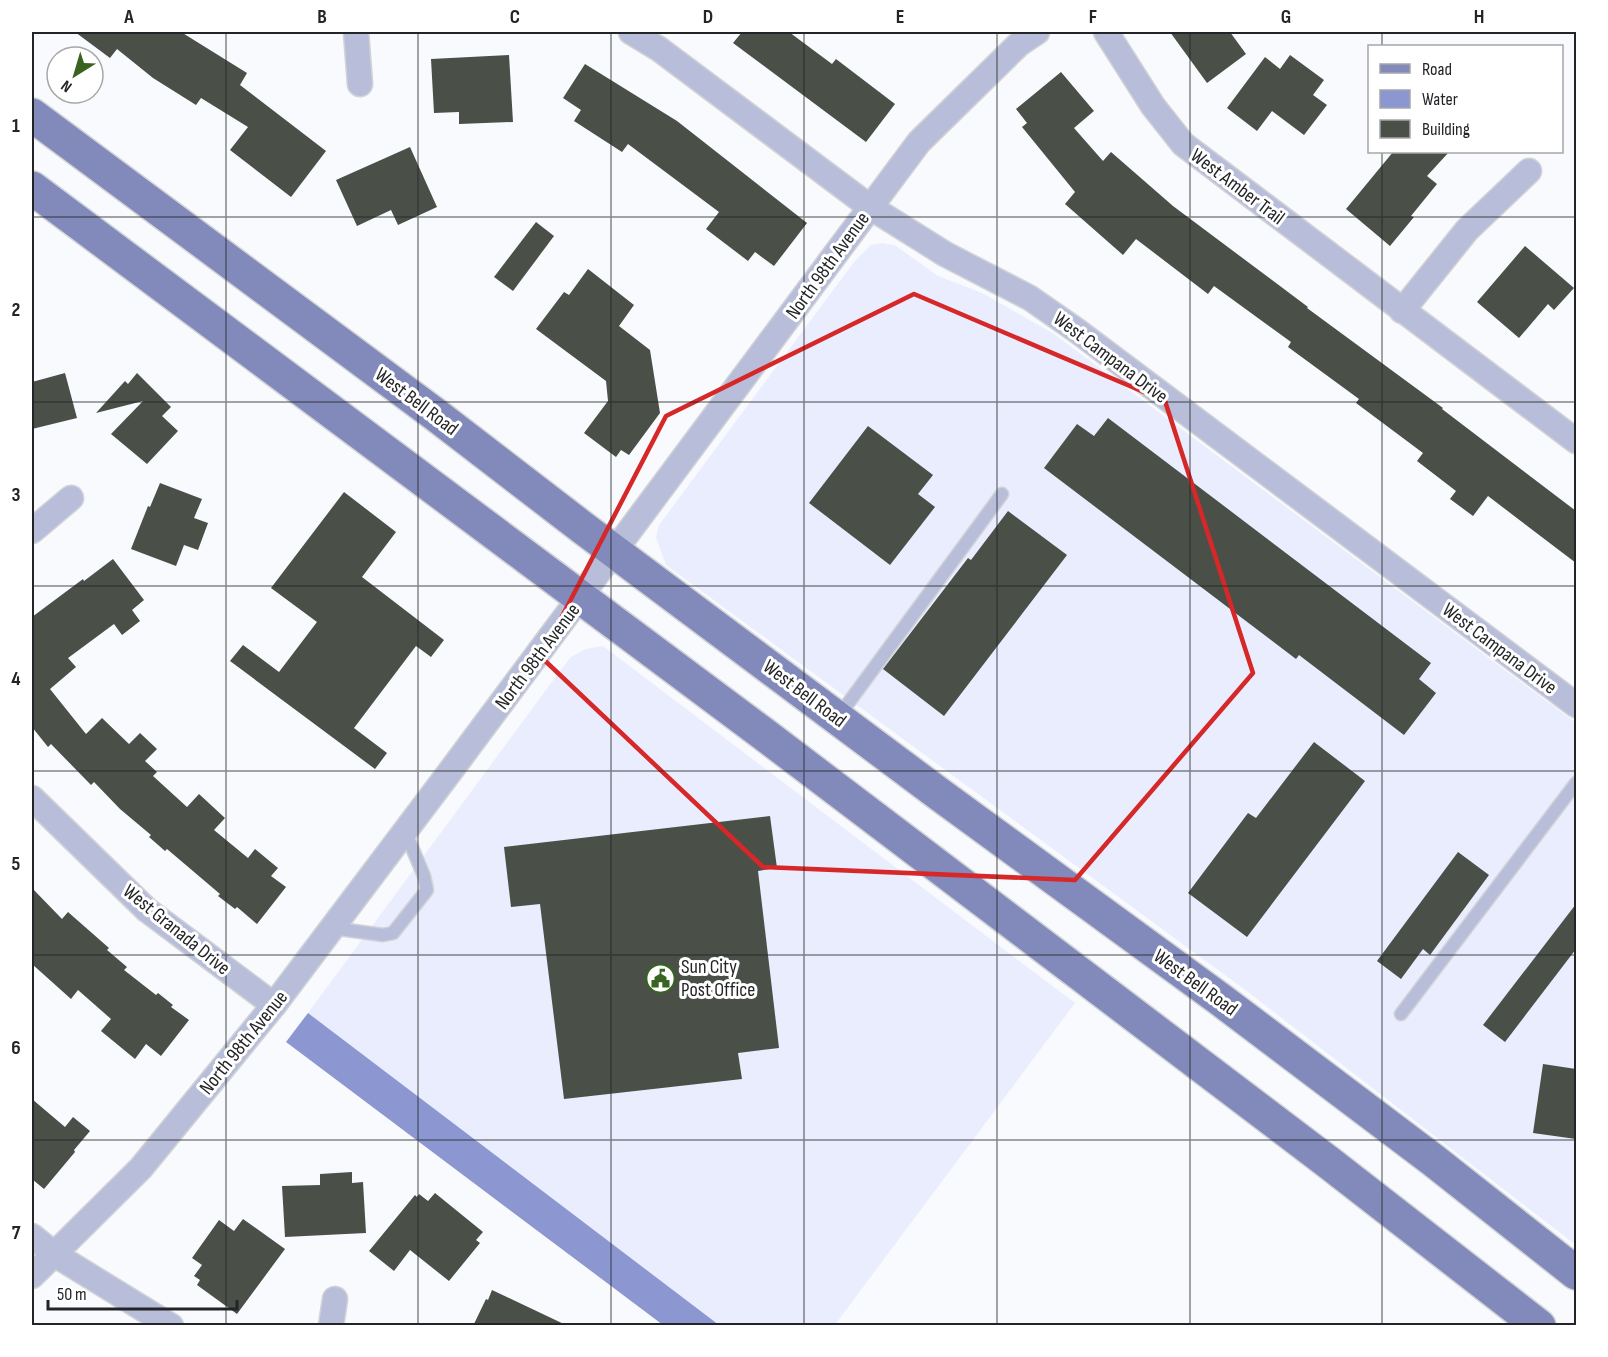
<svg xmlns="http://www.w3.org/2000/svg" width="1608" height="1357" viewBox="0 0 1608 1357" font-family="'Sofia Sans Condensed',sans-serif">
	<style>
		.built { fill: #e9edfd }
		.water { fill: #8c97d1 }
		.building { fill: #4a4f48 }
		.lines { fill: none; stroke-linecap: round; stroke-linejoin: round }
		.lane-casing { stroke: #d2d3d7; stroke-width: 15 }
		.street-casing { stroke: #d2d3d7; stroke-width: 27 }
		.primary-casing { stroke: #d2d3d7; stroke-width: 36 }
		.lane { stroke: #b8bed9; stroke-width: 12 }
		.street { stroke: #b8bed9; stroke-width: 24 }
		.primary { stroke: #818aba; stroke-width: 33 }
		.marked { fill: none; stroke: #d62828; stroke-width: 4.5; stroke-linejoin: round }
		.grid { fill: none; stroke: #232427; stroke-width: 1.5; stroke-opacity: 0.55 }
		.labels { text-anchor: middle; stroke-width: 6; stroke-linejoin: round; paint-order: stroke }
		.street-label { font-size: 20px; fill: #232427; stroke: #fff }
		.poi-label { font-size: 20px; fill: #232427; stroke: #fff; text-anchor: start }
		.neatline { fill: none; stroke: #232427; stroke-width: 2 }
		.grid-label { font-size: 20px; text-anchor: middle; font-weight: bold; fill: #232427 }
	</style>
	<rect width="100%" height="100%" fill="#f9fafe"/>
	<g class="built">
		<polygon points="883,243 896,246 938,276 982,293 1054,334 1576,723 1576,1245 1248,992 666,565 656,538 659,525 854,262 871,245"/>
		<polygon points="603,646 1075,1003 834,1326 719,1325 308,1013 560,671 571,657 586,649"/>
	</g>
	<polygon class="water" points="308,1013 719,1325 663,1325 286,1042"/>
	<g class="building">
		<polygon points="75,32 181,32 247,73 240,85 326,151 291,197 230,150 248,127 201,98 196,105 153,78 117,49 110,58"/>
		<polygon points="742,32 789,32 832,64 836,59 895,104 866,142 733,43"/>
		<polygon points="1170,32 1230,32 1246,54 1207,83"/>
		<polygon points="509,55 513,122 459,124 459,112 434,113 431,59"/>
		<polygon points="1290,55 1324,80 1313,95 1327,105 1304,135 1272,111 1257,131 1227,108 1265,57 1280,69"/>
		<polygon points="585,64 677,121 807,223 774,266 755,252 748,261 706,229 719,212 628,144 622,152 574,121 581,110 563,98"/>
		<polygon points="1061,72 1094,111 1074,128 1103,161 1111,152 1173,206 1308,307 1307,308 1443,408 1442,409 1576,511 1576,563 1488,496 1473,516 1450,499 1456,491 1417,461 1423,453 1356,403 1359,399 1288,347 1291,342 1214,286 1208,294 1136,239 1123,255 1065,204 1075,192 1022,127 1027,123 1016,109"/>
		<polygon points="410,147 437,207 398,225 391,210 357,226 336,180"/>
		<polygon points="1393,152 1449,152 1427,176 1437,184 1411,216 1414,217 1390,246 1346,209"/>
		<polygon points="536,222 554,236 513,291 494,277"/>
		<polygon points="1525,246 1574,288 1554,310 1548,304 1519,338 1477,302"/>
		<polygon points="588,269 634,305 619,326 650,350 660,413 629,455 621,450 616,457 584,433 608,401 606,381 536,329 564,292 569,295"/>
		<polygon points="65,373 77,418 32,429 32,382"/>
		<polygon points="137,373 171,407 162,416 178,431 147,464 111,434 143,401 96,413 125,381 128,384"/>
		<polygon points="1108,418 1431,663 1419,679 1436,693 1404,735 1299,655 1296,659 1044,468 1077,424 1094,436"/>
		<polygon points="868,426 933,475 918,494 935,507 890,565 809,503"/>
		<polygon points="160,483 202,499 194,518 208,523 198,550 184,545 176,566 131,549 148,506 150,507"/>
		<polygon points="344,492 396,532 362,577 444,640 431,657 416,646 354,728 387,753 375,769 230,661 243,645 279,672 317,622 271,588"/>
		<polygon points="1008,511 1067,555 944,716 883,669 968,558 971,560"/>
		<polygon points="113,559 144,600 132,610 140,621 122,635 114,624 68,658 76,667 50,689 86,734 102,718 129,744 140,733 157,749 145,761 157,772 153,776 187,807 199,794 225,818 214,830 248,858 255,849 278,868 271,876 286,887 257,924 237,907 235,909 218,896 220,894 167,849 165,851 149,837 151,835 120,809 94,782 91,785 51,744 48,747 32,727 32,617 83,579 84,581"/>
		<polygon points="1314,742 1365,781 1247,937 1188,893 1248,813 1256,818"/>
		<polygon points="770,816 777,868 758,871 779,1048 738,1053 742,1079 564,1099 540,904 511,907 504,847"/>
		<polygon points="1458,852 1489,875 1430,955 1423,949 1401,979 1377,961"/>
		<polygon points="32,888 62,919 68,912 109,948 107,950 127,967 124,970 156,995 158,993 173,1005 171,1007 189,1020 161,1056 146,1044 135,1059 101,1031 111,1019 78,990 71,999 32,964"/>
		<polygon points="1576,904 1576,949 1505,1042 1483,1025"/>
		<polygon points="1543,1064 1576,1069 1576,1139 1533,1133"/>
		<polygon points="32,1099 65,1127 73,1117 90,1131 74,1150 75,1152 44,1189 32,1179"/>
		<polygon points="352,1172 352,1183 363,1182 366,1233 285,1237 282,1186 320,1185 320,1174"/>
		<polygon points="435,1193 483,1232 476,1240 480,1243 449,1281 410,1250 394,1271 369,1251 415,1195 417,1197 419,1194 428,1201"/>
		<polygon points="243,1219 285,1249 237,1314 197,1285 200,1280 194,1276 202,1265 192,1258 219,1220 234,1231"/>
		<polygon points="492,1290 568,1326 473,1326 486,1299 488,1300"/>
	</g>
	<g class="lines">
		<defs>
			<g id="lane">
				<polyline points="838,717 1002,494"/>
				<polyline points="332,928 383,935 393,933 427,890 424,876 405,831"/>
				<polyline points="1401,1014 1576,783"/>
			</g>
			<g id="street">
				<polyline points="356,32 360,84"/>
				<polyline points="631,32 659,49 870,207 945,254 1030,298 1076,330 1576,705"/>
				<polyline points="1106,32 1153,106 1183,144 1576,441"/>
				<polyline points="1402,311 1467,230 1529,171"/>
				<polyline points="32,531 71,498"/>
				<polyline points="32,798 147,910 274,1005"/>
				<polyline points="32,1236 54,1254 171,1326"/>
				<polyline points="32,1276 141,1168 274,1005 455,765 919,142 1019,44 1037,32"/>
				<polyline points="331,1326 335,1299"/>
			</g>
			<g id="primary">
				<polyline points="32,115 436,415 583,528 939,794 1221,1000 1433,1160 1576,1273"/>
				<polyline points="32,188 765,735 1328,1162 1539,1326"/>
			</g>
		</defs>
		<use href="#lane" class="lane-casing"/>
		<use href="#street" class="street-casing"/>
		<use href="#primary" class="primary-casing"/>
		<use href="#lane" class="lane"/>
		<use href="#street" class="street"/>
		<use href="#primary" class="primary"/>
	</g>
	<path class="marked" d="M914,294L1165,401L1253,673L1075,880L763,867L541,657L666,416Z"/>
	<path class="grid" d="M226,32V1326M418,32V1326M611,32V1326M804,32V1326M997,32V1326M1190,32V1326M1382,32V46M1382,152V1326M32,217H1576M32,402H1576M32,586H1576M32,771H1576M32,955H1576M32,1140H1576"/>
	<defs>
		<symbol id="civic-ring" viewBox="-11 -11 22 22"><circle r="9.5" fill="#fff" stroke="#386320" stroke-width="1.5"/><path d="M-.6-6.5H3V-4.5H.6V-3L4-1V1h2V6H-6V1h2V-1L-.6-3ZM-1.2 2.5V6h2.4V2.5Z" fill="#386320"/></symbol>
	</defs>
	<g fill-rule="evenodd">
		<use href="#civic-ring" x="644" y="962" width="33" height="33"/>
	</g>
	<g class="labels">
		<g class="street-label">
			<text transform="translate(1238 186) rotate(37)" y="7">West Amber Trail</text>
			<text transform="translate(827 265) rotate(-54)" y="7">North 98th Avenue</text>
			<text transform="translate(1111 357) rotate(37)" y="7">West Campana Drive</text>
			<text transform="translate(417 401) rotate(37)" y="7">West Bell Road</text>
			<text transform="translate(1500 648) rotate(37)" y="7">West Campana Drive</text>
			<text transform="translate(537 656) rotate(-53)" y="7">North 98th Avenue</text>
			<text transform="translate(805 693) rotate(37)" y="7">West Bell Road</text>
			<text transform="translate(177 929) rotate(39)" y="7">West Granada Drive</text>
			<text transform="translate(1196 982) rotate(36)" y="7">West Bell Road</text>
			<text transform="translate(243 1042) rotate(-51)" y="7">North 98th Avenue</text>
		</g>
		<g class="poi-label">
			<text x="681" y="973">Sun City<tspan x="681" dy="23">Post Office</tspan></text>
		</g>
	</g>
	<rect width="1608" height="1357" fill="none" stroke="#ffffff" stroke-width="66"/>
	<rect x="1368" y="45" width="195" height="108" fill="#ffffff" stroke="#a7a7a9" stroke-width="1.5"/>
	<rect x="1380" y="64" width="30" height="9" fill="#818aba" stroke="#a7a7a9" stroke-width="1.5"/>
	<text x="1422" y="75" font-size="18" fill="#232427">Road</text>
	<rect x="1380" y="90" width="30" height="18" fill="#8c97d1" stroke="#a7a7a9" stroke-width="1.5"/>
	<text x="1422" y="105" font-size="18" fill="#232427">Water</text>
	<rect x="1380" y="120" width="30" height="18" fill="#4a4f48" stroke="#a7a7a9" stroke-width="1.5"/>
	<text x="1422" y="135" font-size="18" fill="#232427">Building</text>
	<g transform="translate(75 75) rotate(217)"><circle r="28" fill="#ffffff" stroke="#a7a7a9" stroke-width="1.5"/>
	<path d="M0-4.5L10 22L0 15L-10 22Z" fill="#386320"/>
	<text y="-9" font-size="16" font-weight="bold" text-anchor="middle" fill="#232427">N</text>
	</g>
	<path d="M48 1300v9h189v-9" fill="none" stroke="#232427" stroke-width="3"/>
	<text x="57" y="1300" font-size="18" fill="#232427" stroke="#ffffff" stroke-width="4.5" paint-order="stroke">50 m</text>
	<rect x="33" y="33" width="1542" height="1291" class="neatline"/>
	<g class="grid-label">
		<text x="129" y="23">A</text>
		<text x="322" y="23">B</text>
		<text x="515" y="23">C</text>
		<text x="708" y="23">D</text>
		<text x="900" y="23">E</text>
		<text x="1093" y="23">F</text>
		<text x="1286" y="23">G</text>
		<text x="1479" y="23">H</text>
		<text x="16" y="132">1</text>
		<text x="16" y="316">2</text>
		<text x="16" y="501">3</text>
		<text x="16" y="685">4</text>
		<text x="16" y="870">5</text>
		<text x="16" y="1054">6</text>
		<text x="16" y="1239">7</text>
	</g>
</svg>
